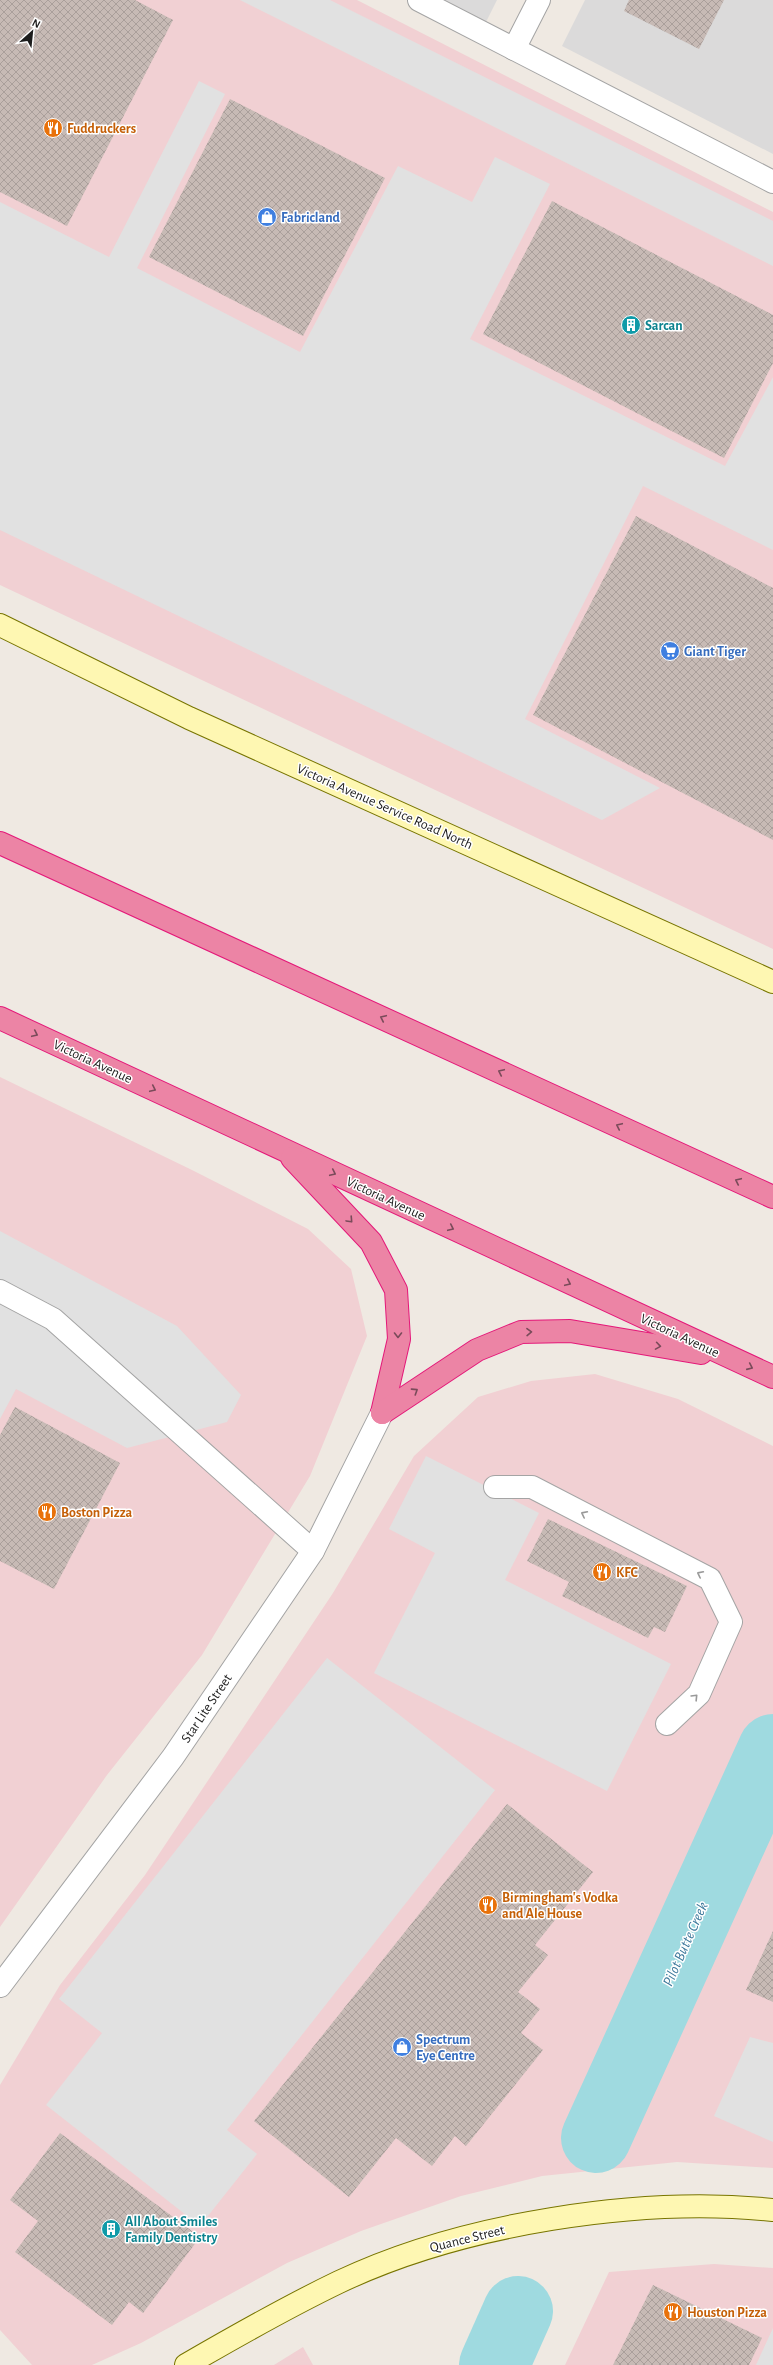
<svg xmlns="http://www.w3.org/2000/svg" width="773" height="2365" viewBox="0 0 773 2365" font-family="'Alegreya Sans',sans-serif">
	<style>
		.residential { fill: #dbdada }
		.commercial { fill: #f1d0d3 }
		.parking { fill: #e1e1e1 }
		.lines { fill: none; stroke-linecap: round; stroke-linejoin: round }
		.river { stroke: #9fdae0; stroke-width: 70 }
		.building { fill: url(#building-cross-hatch) }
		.lane-casing { stroke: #a4a4a4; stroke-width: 24 }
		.street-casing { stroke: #a4a4a4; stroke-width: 24 }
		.secondary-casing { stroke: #787500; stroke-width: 24 }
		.highway-casing { stroke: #e41879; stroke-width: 24 }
		.lane { stroke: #fff; stroke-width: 22 }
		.street { stroke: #fff; stroke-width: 22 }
		.secondary { stroke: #fef7b2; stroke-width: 22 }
		.highway { stroke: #ec84a5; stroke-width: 22 }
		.oneway { stroke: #7a4b5a }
		.oneway2 { stroke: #999 }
		.labels { text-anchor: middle; stroke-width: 3; stroke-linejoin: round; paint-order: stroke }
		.food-label { font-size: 14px; font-weight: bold; fill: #c56008; stroke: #fff; text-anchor: start }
		.shop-label { font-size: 14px; font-weight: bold; fill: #366cbe; stroke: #fff; text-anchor: start }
		.culture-label { font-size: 14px; font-weight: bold; fill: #0d838f; stroke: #fff; text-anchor: start }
		.street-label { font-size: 14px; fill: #1d1d1d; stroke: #fff }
		.water-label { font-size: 15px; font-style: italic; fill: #3c789b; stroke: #fff }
	</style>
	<defs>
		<pattern id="building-cross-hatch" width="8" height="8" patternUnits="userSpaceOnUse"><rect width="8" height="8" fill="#c7bab5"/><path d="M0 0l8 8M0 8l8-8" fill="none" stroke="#aa9f9b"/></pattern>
	</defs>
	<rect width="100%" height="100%" fill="#efe9e2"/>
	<g class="residential">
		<polygon points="437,0 497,0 485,24"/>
		<polygon points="585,0 773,0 773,154 562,46"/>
	</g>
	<g class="commercial">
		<polygon points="0,0 357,0 773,212 773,949 0,585"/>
		<polygon points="0,1077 192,1170 308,1229 351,1269 367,1336 310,1476 202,1655 107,1775 0,1927"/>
		<polygon points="595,1374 678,1399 773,1446 773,2168 677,2162 542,2176 461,2196 361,2231 287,2263 141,2343 92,2365 32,2365 0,2330 0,2085 60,1985 145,1875 333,1593 414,1456 478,1397 531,1381"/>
		<polygon points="714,2264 773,2268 773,2365 565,2365 609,2272"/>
		<polygon points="303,2347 313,2365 274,2365"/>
	</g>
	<g class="parking">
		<polygon points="240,0 330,0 773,221 773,266"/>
		<polygon points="199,81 225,94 137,268 300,352 398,166 472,202 495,157 550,184 470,339 725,466 773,377 773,550 643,486 525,719 660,788 602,820 0,530 0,202 109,257"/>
		<polygon points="0,1231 177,1326 241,1395 227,1422 127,1448 16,1389 0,1419"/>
		<polygon points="426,1456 539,1513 505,1580 671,1664 607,1791 374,1673 435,1553 389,1529"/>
		<polygon points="327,1658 495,1790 227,2130 257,2154 200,2226 46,2105 102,2033 59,1999"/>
		<polygon points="750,2037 773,2043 773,2142 714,2116"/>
		<polygon points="773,2328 773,2365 756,2365"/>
	</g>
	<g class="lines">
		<g class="river">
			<polyline points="596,2138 773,1749"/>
			<polyline points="494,2365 518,2311"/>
		</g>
	</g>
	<g class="building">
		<polygon points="0,0 135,0 173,20 67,226 0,192"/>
		<polygon points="629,0 724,0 699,49 624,11"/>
		<polygon points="230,99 385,178 303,336 149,257"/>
		<polygon points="552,201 773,315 773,363 724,458 483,334"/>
		<polygon points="636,516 773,588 773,840 533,715"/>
		<polygon points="15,1407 120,1463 54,1589 0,1561 0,1435"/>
		<polygon points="548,1519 687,1586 665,1632 654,1627 648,1638 562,1596 569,1582 527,1561"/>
		<polygon points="507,1804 593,1872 535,1945 548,1955 518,1992 540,2009 521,2033 543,2050 466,2146 455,2136 432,2166 396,2138 349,2197 254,2121"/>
		<polygon points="773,1931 773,2002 746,1990"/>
		<polygon points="60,2133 200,2237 143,2313 129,2302 112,2325 15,2252 38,2221 10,2200"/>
		<polygon points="653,2285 762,2338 749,2365 613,2365"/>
	</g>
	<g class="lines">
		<defs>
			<g id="lane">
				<polyline points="419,0 773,182"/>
				<polyline points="0,1291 53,1319 313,1551"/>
				<polyline points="495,1487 532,1487 710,1579 731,1622 699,1694 667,1724"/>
			</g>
			<g id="street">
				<polyline points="514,49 539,0"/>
				<polyline points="0,1986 173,1757 313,1551 382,1413"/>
			</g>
			<g id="secondary">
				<polyline points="0,625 189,718 773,982"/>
				<path d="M186,2365C236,2336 287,2307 339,2282C461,2224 639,2196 773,2210"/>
			</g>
			<g id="highway">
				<polyline points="0,843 773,1197"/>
				<polyline points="0,1018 773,1377"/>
				<polyline points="292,1158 371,1242 396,1290 399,1339 382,1413"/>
				<polyline points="382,1413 477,1350 521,1332 570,1331 701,1353"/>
			</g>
		</defs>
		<use href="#lane" class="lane-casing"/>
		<use href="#street" class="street-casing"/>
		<use href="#secondary" class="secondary-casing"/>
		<use href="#highway" class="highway-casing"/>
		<use href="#lane" class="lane"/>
		<use href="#street" class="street"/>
		<use href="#secondary" class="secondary"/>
		<use href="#highway" class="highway"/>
	</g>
	<defs><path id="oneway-chevron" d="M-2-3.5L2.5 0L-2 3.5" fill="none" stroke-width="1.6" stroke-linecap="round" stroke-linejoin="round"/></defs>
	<g class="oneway">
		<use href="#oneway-chevron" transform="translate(383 1018) rotate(-155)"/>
		<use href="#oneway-chevron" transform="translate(35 1034) rotate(25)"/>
		<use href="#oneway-chevron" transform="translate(501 1072) rotate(-155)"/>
		<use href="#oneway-chevron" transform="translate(153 1089) rotate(25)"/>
		<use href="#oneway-chevron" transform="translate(619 1126) rotate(-155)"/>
		<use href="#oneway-chevron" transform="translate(333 1173) rotate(25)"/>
		<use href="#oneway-chevron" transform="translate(738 1181) rotate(-155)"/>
		<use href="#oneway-chevron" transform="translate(350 1220) rotate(47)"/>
		<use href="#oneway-chevron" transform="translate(451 1228) rotate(25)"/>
		<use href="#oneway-chevron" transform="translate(568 1283) rotate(25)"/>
		<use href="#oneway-chevron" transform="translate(529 1332) rotate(-1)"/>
		<use href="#oneway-chevron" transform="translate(398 1335) rotate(90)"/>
		<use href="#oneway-chevron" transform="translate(658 1346) rotate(9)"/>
		<use href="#oneway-chevron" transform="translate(750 1367) rotate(24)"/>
		<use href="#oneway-chevron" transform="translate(415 1391) rotate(-33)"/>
	</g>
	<g class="oneway2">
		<use href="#oneway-chevron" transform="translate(584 1514) rotate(-153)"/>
		<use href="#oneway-chevron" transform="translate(700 1574) rotate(-153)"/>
		<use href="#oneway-chevron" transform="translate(695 1697) rotate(-46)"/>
	</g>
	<defs>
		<symbol id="restaurant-disc" viewBox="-11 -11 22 22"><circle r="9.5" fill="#e8710a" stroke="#fff"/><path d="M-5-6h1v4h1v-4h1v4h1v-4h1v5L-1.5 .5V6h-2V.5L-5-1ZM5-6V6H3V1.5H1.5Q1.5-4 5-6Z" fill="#fff"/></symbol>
		<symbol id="shop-disc" viewBox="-11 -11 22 22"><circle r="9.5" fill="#3f7fe0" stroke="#fff"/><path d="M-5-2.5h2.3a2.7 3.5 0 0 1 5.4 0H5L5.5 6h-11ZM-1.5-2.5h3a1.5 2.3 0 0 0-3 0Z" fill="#fff"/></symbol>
		<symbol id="building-disc" viewBox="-11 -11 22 22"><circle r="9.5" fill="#0f9aa8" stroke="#fff"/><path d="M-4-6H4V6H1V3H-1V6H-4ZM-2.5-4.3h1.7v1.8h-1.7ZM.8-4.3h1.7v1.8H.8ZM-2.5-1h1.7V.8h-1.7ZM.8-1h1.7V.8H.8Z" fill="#fff"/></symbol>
		<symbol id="supermarket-disc" viewBox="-11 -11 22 22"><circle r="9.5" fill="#3f7fe0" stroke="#fff"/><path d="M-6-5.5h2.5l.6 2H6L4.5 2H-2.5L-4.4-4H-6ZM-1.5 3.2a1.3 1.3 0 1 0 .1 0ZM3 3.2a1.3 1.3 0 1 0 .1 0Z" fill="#fff"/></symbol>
	</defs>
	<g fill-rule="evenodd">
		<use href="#restaurant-disc" x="42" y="117" width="22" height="22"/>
		<use href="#shop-disc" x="256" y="206" width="22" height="22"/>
		<use href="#building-disc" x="620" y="314" width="22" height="22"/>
		<use href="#supermarket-disc" x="659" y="640" width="22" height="22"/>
		<use href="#restaurant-disc" x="36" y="1501" width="22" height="22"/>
		<use href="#restaurant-disc" x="591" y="1561" width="22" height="22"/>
		<use href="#restaurant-disc" x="477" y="1894" width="22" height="22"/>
		<use href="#shop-disc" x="391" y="2036" width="22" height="22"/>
		<use href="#building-disc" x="100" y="2218" width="22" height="22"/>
		<use href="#restaurant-disc" x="662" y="2301" width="22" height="22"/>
	</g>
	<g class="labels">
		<g class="food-label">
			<text x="67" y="133">Fuddruckers</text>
			<text x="61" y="1517">Boston Pizza</text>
			<text x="616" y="1577">KFC</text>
			<text x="502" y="1902">Birmingham's Vodka<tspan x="502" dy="16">and Ale House</tspan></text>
			<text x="687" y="2317">Houston Pizza</text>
		</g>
		<g class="shop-label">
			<text x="281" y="222">Fabricland</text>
			<text x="684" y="656">Giant Tiger</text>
			<text x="416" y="2044">Spectrum<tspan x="416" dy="16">Eye Centre</tspan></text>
		</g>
		<g class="culture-label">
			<text x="645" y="330">Sarcan</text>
			<text x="125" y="2226">All About Smiles<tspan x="125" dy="16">Family Dentistry</tspan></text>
		</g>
		<g class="street-label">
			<text transform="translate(385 806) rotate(24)" y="5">Victoria Avenue Service Road North</text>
			<text transform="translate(93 1061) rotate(25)" y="5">Victoria Avenue</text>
			<text transform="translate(386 1198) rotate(25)" y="5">Victoria Avenue</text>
			<text transform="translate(680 1335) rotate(25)" y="5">Victoria Avenue</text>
			<text transform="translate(206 1708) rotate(-56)" y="5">Star Lite Street</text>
			<text transform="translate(467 2238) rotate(-14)" y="5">Quance Street</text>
		</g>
		<g class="water-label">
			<text transform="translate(685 1944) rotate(-66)" y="5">Pilot Butte Creek</text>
		</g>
	</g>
	<g transform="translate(32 32) rotate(27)" stroke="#ffffff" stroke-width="3" paint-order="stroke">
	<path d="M0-3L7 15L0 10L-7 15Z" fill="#1d1d1d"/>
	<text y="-6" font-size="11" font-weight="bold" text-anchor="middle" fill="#1d1d1d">N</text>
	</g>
</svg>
